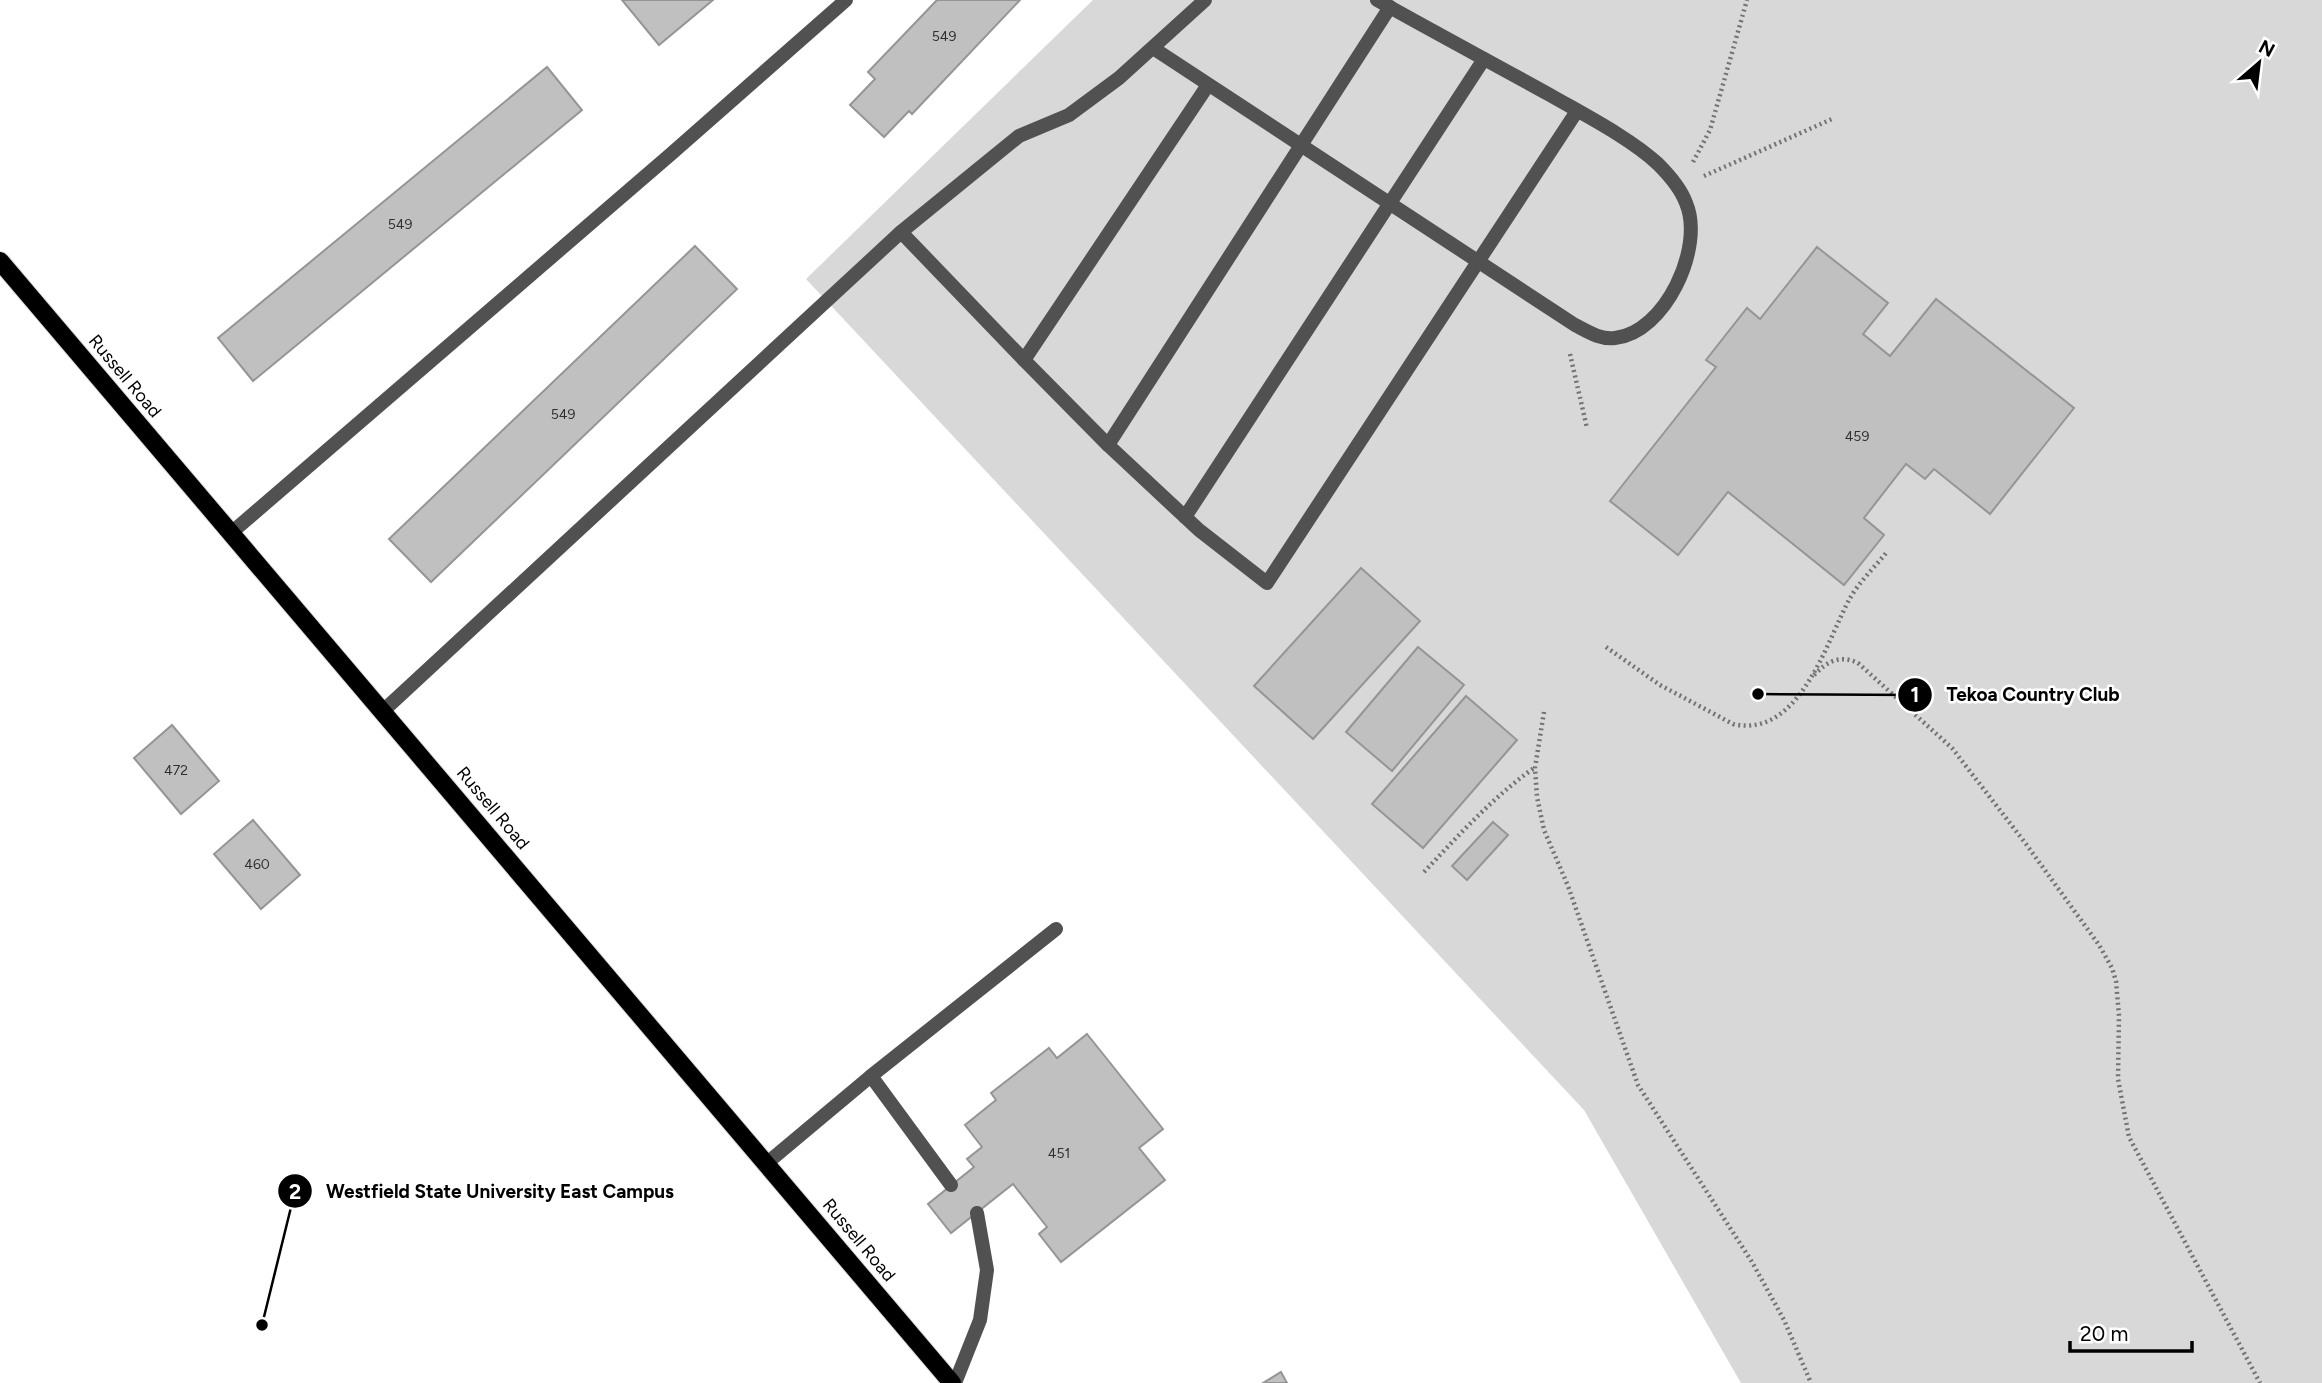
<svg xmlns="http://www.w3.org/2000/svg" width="2322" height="1383" viewBox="0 0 2322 1383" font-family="Figtree,sans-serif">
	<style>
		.green { fill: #d8d8d8 }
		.building { fill: #c0c0c0; stroke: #959595; stroke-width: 2 }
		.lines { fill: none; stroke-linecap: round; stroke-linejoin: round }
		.primary-casing { stroke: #dbdbdb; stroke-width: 20 }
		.path { stroke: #737373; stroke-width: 4.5; stroke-dasharray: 2 3.5; stroke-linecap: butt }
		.lane { stroke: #515151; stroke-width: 14 }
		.primary { stroke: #000; stroke-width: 18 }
		.labels { text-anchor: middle; stroke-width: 5; stroke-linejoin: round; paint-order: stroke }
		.number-label { font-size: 14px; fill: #303030 }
		.street-label { font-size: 18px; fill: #000; stroke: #fff }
		.leader { fill: none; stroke: #000; stroke-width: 2.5 }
		.callout-dot { fill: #000; stroke: #fff; stroke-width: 2.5 }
		.mark-label { font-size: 21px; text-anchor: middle; font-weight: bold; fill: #fff }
		.callout-label { font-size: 19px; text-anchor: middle; font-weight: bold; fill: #000; stroke: #fff; stroke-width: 5; stroke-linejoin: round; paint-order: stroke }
	</style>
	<rect width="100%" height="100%" fill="#fff"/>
	<polygon class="green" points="1093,0 2322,0 2322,1383 1741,1383 1584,1110 806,279"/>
	<g class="building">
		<polygon points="622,0 713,0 659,45"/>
		<polygon points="937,0 1020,0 912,114 909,111 884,137 850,105 875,79 868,72"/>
		<polygon points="547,67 582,110 253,381 218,338"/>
		<polygon points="695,246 737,289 431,582 389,539"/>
		<polygon points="1817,247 1888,303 1863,334 1890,356 1936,299 2074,408 1990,514 1934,469 1925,479 1906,464 1864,518 1884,535 1844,585 1728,492 1678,555 1610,501 1716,367 1706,360 1747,308 1760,319"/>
		<polygon points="1361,568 1420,621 1313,739 1254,686"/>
		<polygon points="1418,647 1464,685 1392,771 1346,732"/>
		<polygon points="1466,696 1517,740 1423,848 1372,804"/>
		<polygon points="172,725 219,781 181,814 134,758"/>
		<polygon points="253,820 300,875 261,909 214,854"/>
		<polygon points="1493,822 1508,835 1467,880 1452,866"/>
		<polygon points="1087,1034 1163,1129 1139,1148 1165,1180 1061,1262 1039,1234 1047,1227 1013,1184 951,1233 928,1204 974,1167 967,1159 982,1147 965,1125 996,1100 991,1093 1049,1048 1057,1058"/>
		<polygon points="1281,1372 1287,1383 1263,1383"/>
	</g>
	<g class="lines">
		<defs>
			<polyline id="primary" points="0,261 952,1383"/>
		</defs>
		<use href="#primary" class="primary-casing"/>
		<g class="path">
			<polyline points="1693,162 1710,130 1747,0"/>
			<polyline points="1704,176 1832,119"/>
			<polyline points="1570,354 1587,428"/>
			<path d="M1606,647L1660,685L1733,724C1799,739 1826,643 1849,600C1858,583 1874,568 1886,553"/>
			<path d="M1814,675C1827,662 1839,654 1858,663L1952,748L2026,844L2099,945L2112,968L2116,981L2119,1016L2118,1079L2129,1137L2260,1383"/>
			<polyline points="1544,712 1535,768 1537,797 1544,830 1568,886 1638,1085 1752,1262 1784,1320 1811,1383"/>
			<path d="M1424,872C1459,835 1493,797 1534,768"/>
		</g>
		<g class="lane">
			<path d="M1153,48L1575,325C1587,331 1600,340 1615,338C1665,333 1705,247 1686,203C1681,189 1668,174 1658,164C1630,138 1583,114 1550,95C1492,63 1434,32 1377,0"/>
			<polyline points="901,232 1024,360 1108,445 1199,530 1267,583 1577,111"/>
			<polyline points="1024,360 1208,85"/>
			<polyline points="1108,445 1390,7"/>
			<polyline points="1185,517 1484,59"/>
			<polyline points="231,533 671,154 846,0"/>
			<polyline points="383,711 901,232 1019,136 1069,115 1119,78 1205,0"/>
			<polyline points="767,1163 871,1076"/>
			<polyline points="951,1185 871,1076 1056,929"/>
			<polyline points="955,1383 980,1320 987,1270 977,1213"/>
		</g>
		<use href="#primary" class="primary"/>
	</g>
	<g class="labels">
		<g class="number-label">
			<text x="944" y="41">549</text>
			<text x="400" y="229">549</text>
			<text x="563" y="419">549</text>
			<text x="1857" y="441">459</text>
			<text x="176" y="775">472</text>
			<text x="257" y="869">460</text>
			<text x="1059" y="1158">451</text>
		</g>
		<g class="street-label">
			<text transform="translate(125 376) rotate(50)" y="6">Russell Road</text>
			<text transform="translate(493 808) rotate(50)" y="6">Russell Road</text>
			<text transform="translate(859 1240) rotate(50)" y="6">Russell Road</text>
		</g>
	</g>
	<path class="leader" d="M1758 694L1915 695M262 1325L295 1191"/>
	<g class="callout-dot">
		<circle cx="1758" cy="694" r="7"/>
		<circle cx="262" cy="1325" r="7"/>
		<circle cx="1915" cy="695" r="18"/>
		<circle cx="295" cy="1191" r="18"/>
	</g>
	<g class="mark-label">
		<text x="1915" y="702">1</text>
		<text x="295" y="1199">2</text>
	</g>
	<g class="callout-label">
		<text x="2033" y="701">Tekoa Country Club</text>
		<text x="500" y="1198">Westfield State University East Campus</text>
	</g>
	<g transform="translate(2259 63) rotate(28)" stroke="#ffffff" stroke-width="5" paint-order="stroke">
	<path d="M0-5L12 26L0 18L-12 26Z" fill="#000000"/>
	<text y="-10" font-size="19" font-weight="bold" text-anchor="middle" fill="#000000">N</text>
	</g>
	<path d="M2070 1341v10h122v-10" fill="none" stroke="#000000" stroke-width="3.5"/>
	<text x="2080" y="1341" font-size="21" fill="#000000" stroke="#ffffff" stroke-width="5" paint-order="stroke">20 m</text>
</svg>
